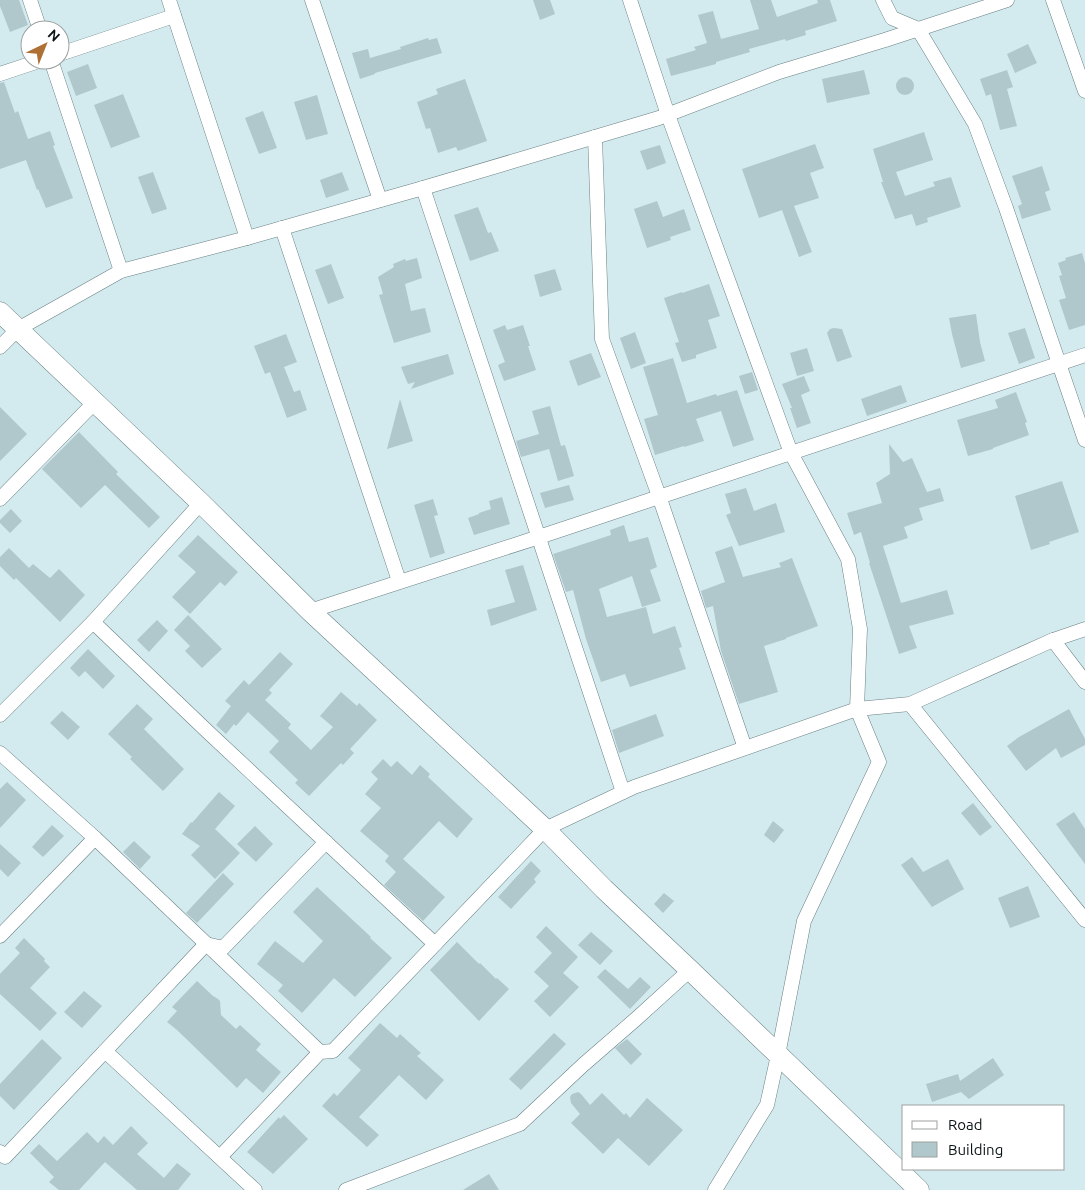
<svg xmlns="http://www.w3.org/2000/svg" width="1085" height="1190" viewBox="0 0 1085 1190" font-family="Ubuntu,sans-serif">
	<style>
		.building { fill: #b0c7cb }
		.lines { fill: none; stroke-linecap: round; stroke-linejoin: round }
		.street-casing { stroke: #6a8084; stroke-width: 15 }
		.secondary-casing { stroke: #6a8084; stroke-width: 21 }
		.street { stroke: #fff; stroke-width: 14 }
		.secondary { stroke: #fff; stroke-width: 20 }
	</style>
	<rect width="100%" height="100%" fill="#d3ebef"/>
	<g class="building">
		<polygon points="0,0 19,0 28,25 10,32 0,6"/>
		<polygon points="533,0 550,0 555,14 540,20"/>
		<polygon points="750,0 771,0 777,17 818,3 817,0 830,0 837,21 805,31 806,35 786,41 785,39 749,49 750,52 716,62 716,64 671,76 666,59 696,50 694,47 707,43 698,15 713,11 721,39 759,29"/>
		<polygon points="428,38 429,40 437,38 442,53 375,73 375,74 360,79 352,53 368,49 370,58 401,49 400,47"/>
		<polygon points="1028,44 1037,63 1015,73 1007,54"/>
		<polygon points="88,64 97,88 76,96 67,72"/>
		<polygon points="864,70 870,94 827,103 822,79"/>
		<polygon points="1007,70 1013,87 1007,89 1017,126 1000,130 991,94 986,96 980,79"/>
		<circle cx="905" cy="86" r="9"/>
		<polygon points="465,79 487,141 458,151 456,147 438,153 430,128 426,129 417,102 438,94 436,89"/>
		<polygon points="4,82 15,113 18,111 28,139 50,131 55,145 53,146 73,198 46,208 38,189 37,190 26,160 0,169 0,83"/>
		<polygon points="123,94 140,137 111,148 94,105"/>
		<polygon points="317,95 328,134 306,140 294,102"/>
		<polygon points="263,111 277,148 259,154 245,118"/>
		<polygon points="924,132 933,160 896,172 905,196 935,186 933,182 951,177 961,207 927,218 928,222 916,226 912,214 895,219 881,182 883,182 873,149"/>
		<polygon points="815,144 824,168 810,173 819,198 794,206 812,252 799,257 782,210 759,218 742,169"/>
		<polygon points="660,145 666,163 647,170 640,151"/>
		<polygon points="1042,166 1050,190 1045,192 1051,210 1022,219 1018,206 1022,204 1012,176"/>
		<polygon points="153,172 167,209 152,214 138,177"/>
		<polygon points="342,172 349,190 326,198 320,180"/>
		<polygon points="657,201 663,217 684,209 691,230 670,237 671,240 647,248 634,209"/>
		<polygon points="478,207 488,233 491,232 499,251 470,261 454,215"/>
		<polygon points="1082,253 1085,263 1085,325 1069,330 1059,300 1066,298 1059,276 1062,275 1058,263 1066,260 1065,258"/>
		<polygon points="417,258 422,278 405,284 411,311 425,308 431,332 394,343 379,295 383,294 378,277 394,267 393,264 405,259 406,261"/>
		<polygon points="331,264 344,298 328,304 315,270"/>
		<polygon points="555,269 562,290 540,297 534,275"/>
		<polygon points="709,284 720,316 708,320 717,348 696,355 696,358 682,362 675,343 679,342 664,298 682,292 682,293"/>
		<polygon points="976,314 980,342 985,361 961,368 952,334 949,318"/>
		<polygon points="505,325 507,330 523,325 530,346 528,346 536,370 504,381 498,365 505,362 493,330"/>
		<polygon points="834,328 842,329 852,357 837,362 827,333 830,329"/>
		<polygon points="1025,328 1035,358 1019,364 1008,333"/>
		<polygon points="635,332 646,363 631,369 620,338"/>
		<polygon points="286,334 297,362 284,367 294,392 300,390 307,410 287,418 270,372 265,374 254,346"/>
		<polygon points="807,348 814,371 797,376 790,353"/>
		<polygon points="591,353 601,377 578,386 569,361"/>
		<polygon points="448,354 454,374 411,389 415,382 408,384 401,367"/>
		<polygon points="673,358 687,403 716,394 717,396 737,390 754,440 733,447 721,411 696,419 704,441 684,447 684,446 655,455 644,419 658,415 643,367"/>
		<polygon points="752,372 758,390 745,394 739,376"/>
		<polygon points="804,376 810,391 801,395 811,423 797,428 790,408 792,408 782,384"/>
		<polygon points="901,385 907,402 867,416 861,399"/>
		<polygon points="1016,392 1027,422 1025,423 1029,435 993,448 993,449 968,456 957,420 998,408 995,400"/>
		<polygon points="400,399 413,441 387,449"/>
		<polygon points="550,406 561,446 565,445 574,476 558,481 549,449 521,457 516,441 539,434 532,411"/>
		<polygon points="0,407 27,434 0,461"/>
		<polygon points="79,432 118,472 116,474 160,517 149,528 105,485 81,508 42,469"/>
		<polygon points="889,444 903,462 912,458 927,492 940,488 944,501 919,508 923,520 904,527 908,538 883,546 901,603 947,590 954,614 909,626 917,648 899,654 869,563 870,563 861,532 854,535 847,513 882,503 876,483 890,474"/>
		<polygon points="1062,481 1079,532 1049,542 1050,544 1031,550 1015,496"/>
		<polygon points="569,485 574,500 545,508 540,493"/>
		<polygon points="746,488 754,511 776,503 785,532 739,546 726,515 731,513 725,494"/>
		<polygon points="502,497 510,524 474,535 468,518 479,514 479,513 491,509 489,501"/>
		<polygon points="433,499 438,515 434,516 445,553 430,558 414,505"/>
		<polygon points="11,509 22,521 10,533 0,523 0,520"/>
		<polygon points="624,525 629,542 648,537 657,567 650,570 661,601 642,607 632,576 599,589 607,617 646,607 653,634 675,626 682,647 679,648 686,669 630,687 625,674 601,682 586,639 573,590 566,592 553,554 611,535 610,530"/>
		<polygon points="198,535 238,572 225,586 220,582 190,614 172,597 196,572 178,556"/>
		<polygon points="732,546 743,577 781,567 779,563 792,558 818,626 786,638 786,639 764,646 778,692 739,704 721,651 713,606 706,608 701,591 725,582 715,552"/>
		<polygon points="9,548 29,568 33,564 50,578 59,569 85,595 60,622 16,578 14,580 0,566 0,557"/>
		<polygon points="523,565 537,610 491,626 487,610 515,602 505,570"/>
		<polygon points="188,615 222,649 202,668 185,651 190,646 174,630"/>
		<polygon points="157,620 168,631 149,652 137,640"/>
		<polygon points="88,649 115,676 103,689 85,671 79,677 70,668"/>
		<polygon points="280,652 293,664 269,690 272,693 265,700 291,724 288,728 311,750 333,727 320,716 341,692 357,706 359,703 377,720 350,749 354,753 343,765 341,763 309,796 295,783 298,780 269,752 279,741 248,712 236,726 234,724 226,734 216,725 231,706 225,701 244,680 249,685"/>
		<polygon points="137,704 153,719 144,729 184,769 163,791 130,759 132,757 108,734"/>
		<polygon points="1069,709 1085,739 1085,745 1061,758 1056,748 1026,771 1007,746 1019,737"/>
		<polygon points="62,711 80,727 68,740 50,723"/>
		<polygon points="656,714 664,736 619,753 612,730"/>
		<polygon points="383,759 391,767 397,761 412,775 420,765 430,774 428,777 473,819 457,838 439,821 403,859 445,897 423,921 384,885 396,872 385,861 389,856 360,831 381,808 365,794 378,779 371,772"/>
		<polygon points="7,782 26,800 0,828 0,789"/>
		<polygon points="219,792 235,806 215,829 240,853 215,879 191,855 200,846 182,834 191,822 192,823"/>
		<polygon points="973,803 992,827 980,836 961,813"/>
		<polygon points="1074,812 1085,829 1085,864 1066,838 1056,824"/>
		<polygon points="773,821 784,830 774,843 764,835"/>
		<polygon points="52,825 64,836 43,857 32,847"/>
		<polygon points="255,826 273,844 256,862 237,844"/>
		<polygon points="134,841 151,857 140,869 123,852"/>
		<polygon points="0,844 21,863 8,877 0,869"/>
		<polygon points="912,857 923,872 948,859 964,889 932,907 901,865"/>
		<polygon points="531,861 541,871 534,879 536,882 511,909 498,897"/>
		<polygon points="223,873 234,884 197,923 186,913"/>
		<polygon points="1028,886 1040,917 1010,928 998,898"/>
		<polygon points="317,887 371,937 370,938 392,958 355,997 334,978 302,1013 278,991 283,985 257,964 275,941 303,963 323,941 293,912"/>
		<polygon points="664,893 674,901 663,913 654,904"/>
		<polygon points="546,926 578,957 563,973 579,987 550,1017 534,1001 549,986 534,972 552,953 536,937"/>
		<polygon points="591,932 613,951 600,965 578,945"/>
		<polygon points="24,938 45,959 44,961 50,967 30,988 57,1013 40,1031 0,994 0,974 20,953 15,948"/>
		<polygon points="457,942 479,964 480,963 496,979 497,978 509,989 479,1021 430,970"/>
		<polygon points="605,969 628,989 640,977 651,987 630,1009 597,977"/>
		<polygon points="197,981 213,996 218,999 220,1001 221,1015 236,1029 240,1025 261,1044 256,1050 281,1072 263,1093 246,1078 237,1088 177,1030 167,1022 177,1011 172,1007"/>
		<polygon points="84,991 102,1006 82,1028 64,1012"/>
		<polygon points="380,1023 397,1038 400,1034 421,1053 417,1056 444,1080 426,1100 399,1075 359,1117 379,1135 367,1147 322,1106 334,1093 337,1096 361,1070 348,1058"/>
		<polygon points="554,1033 566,1044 521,1090 509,1079"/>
		<polygon points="42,1039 62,1058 14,1110 0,1096 0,1084"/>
		<polygon points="627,1039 642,1054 631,1065 615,1048"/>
		<polygon points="993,1058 1004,1075 969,1099 961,1092 932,1102 926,1084 958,1074 960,1081"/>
		<polygon points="578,1092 581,1094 590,1105 602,1093 624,1115 626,1113 630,1118 647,1098 683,1130 649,1166 618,1138 603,1154 571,1123 580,1114 571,1103 570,1097 572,1094"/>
		<polygon points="284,1115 308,1139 273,1174 247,1152 279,1117 280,1119"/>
		<polygon points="131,1126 148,1143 137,1154 164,1178 177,1163 191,1174 178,1190 137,1190 105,1162 79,1190 59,1190 49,1182 54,1177 30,1153 39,1144 57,1161 87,1132 98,1143 104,1136 113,1145"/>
		<polygon points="489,1174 499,1190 463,1190"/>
	</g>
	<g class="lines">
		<defs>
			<g id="street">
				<polyline points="30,0 40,30"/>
				<polyline points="169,0 247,238"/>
				<polyline points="312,0 380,200"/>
				<polyline points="630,0 668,115 791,453 848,559 860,629 857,709 879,762 804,921 778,1055 767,1105 715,1190"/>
				<polyline points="883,0 892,18 918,29 975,124 1006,208 1085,440"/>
				<polyline points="1053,0 1085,91"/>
				<polyline points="60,54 174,16"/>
				<polyline points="51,60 121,271"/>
				<polyline points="0,74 42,60"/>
				<polyline points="595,137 602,339 659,496 745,748"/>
				<polyline points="423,188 623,792"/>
				<polyline points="282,228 399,581"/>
				<polyline points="0,347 18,329 121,271 247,238 423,188 659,118 779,72 885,40 1007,0"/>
				<polyline points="0,499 95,402"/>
				<polyline points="310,611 539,537 1085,355"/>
				<polyline points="93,622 208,732 435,944"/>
				<polyline points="1053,640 1085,682"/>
				<polyline points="910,704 1085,920"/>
				<polyline points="0,715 93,622 201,503"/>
				<polyline points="0,753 95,838 320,1052"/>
				<polyline points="0,936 95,838"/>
				<polyline points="105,1051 255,1190"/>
				<polyline points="0,1152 5,1157 206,944 223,948 326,842"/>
				<polyline points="220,1157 320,1052 333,1051 545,829 634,787 857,709 910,704 1053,640 1085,629"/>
				<polyline points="346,1190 520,1124 583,1065 636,1019 690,970"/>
			</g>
			<polyline id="secondary" points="0,312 201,503 310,611 545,829 604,889 690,970 919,1190"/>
		</defs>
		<use href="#street" class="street-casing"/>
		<use href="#secondary" class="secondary-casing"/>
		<use href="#street" class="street"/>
		<use href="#secondary" class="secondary"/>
	</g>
	<rect x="902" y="1105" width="162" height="65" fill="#ffffff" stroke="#9da1a1"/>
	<rect x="912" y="1121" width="25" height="8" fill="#ffffff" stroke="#9da1a1"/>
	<text x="948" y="1130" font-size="15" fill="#0b1315">Road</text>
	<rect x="912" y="1142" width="25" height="15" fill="#b0c7cb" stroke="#9da1a1"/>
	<text x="948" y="1155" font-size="15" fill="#0b1315">Building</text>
	<g transform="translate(45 45) rotate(43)"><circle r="24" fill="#ffffff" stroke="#9da1a1"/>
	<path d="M0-4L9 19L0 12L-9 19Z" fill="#ae7035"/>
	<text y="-8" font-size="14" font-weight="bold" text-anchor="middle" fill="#0b1315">N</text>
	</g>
</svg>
